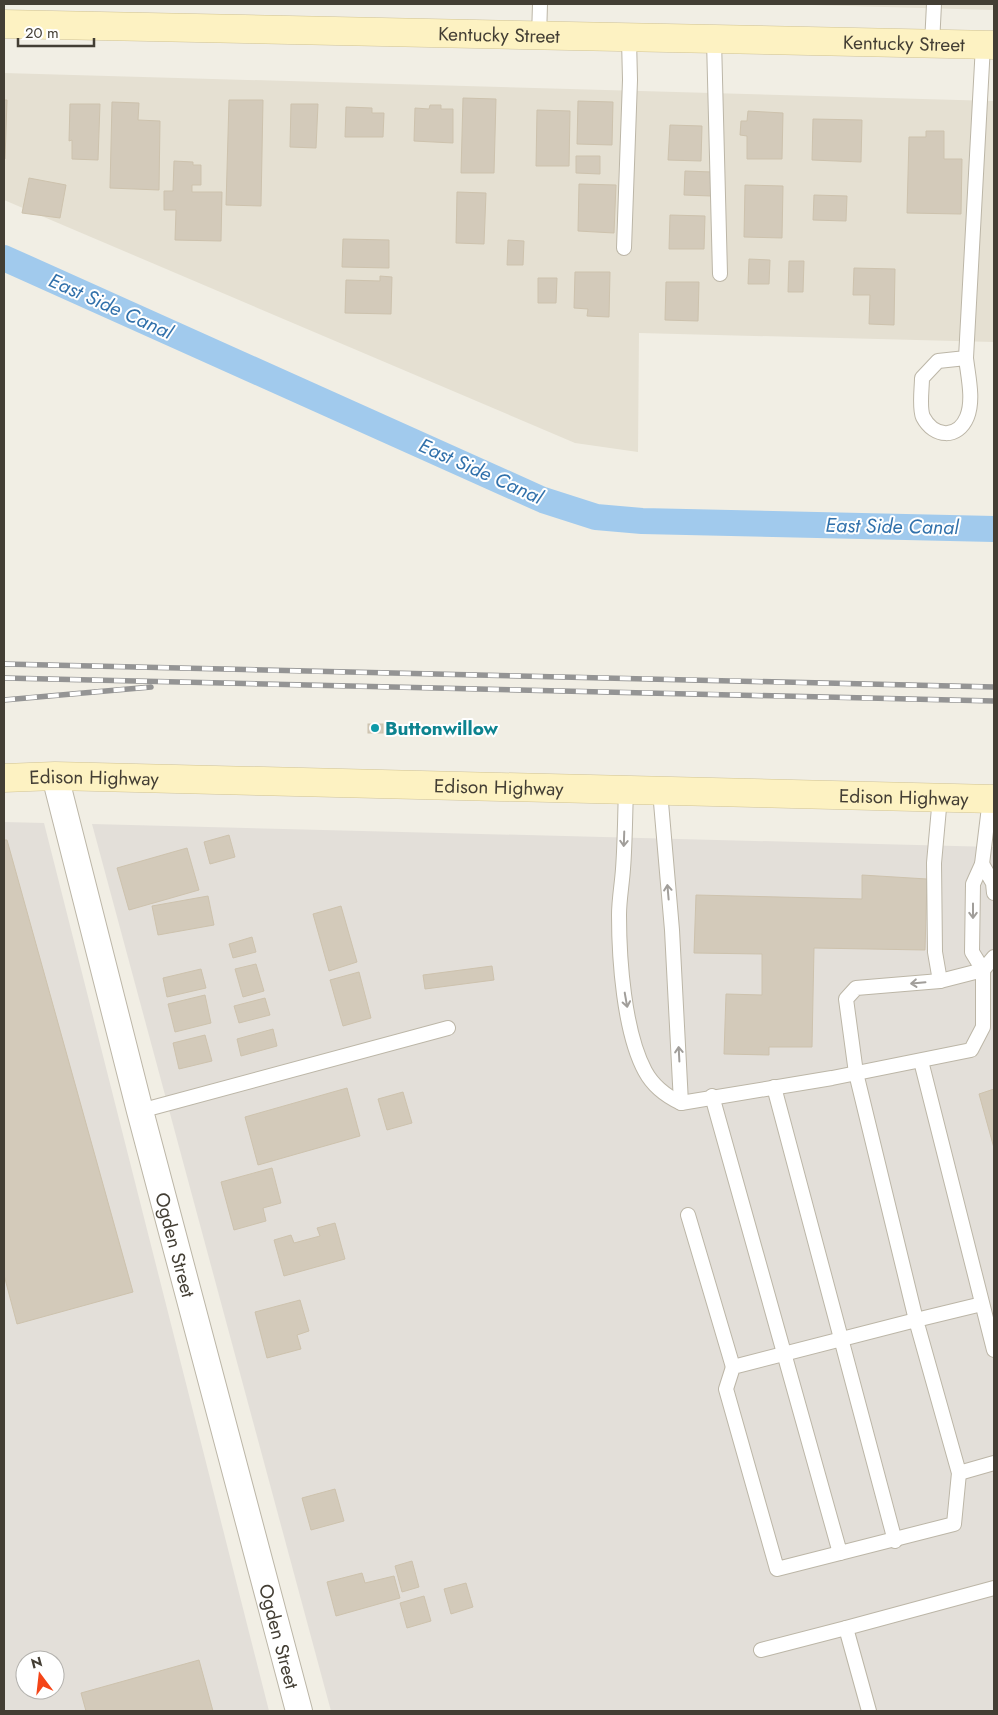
<svg xmlns="http://www.w3.org/2000/svg" width="998" height="1715" viewBox="0 0 998 1715" font-family="Jost,sans-serif">
	<style>
		.residential { fill: #e5e0d2 }
		.industrial { fill: #e3dfd9; fill-rule: evenodd }
		.lines { fill: none; stroke-linecap: round; stroke-linejoin: round }
		.canal { stroke: #a1caed; stroke-width: 26 }
		.building { fill: #d3caba; stroke: #cdc2ad }
		.lane-casing { stroke: #bcb6a7; stroke-width: 16 }
		.street-casing { stroke: #bcb6a7; stroke-width: 28 }
		.secondary-casing { stroke: #d0c395; stroke-width: 29 }
		.lane { stroke: #fff; stroke-width: 14 }
		.street { stroke: #fff; stroke-width: 26 }
		.secondary { stroke: #fdf2c2; stroke-width: 28 }
		.rail-casing { stroke: #949494; stroke-width: 5.5 }
		.rail { stroke: #fff; stroke-width: 4; stroke-dasharray: 11; stroke-linecap: butt }
		.oneway { stroke: #a19e9a }
		.culture-dot { fill: #0f9aa8; stroke: #fff; stroke-width: 2 }
		.labels { text-anchor: middle; stroke-width: 4; stroke-linejoin: round; paint-order: stroke }
		.street-label { font-size: 19px; fill: #433e34; stroke: #fff }
		.culture-label { font-size: 19px; font-weight: bold; fill: #0d838f; stroke: #fff; text-anchor: start }
		.water-label { font-size: 20px; font-style: italic; fill: #3171ab; stroke: #fff }
	</style>
	<rect width="100%" height="100%" fill="#f1eee4"/>
	<g class="residential">
		<polygon points="775,4 994,4 994,10"/>
		<polygon points="4,73 994,101 994,342 639,333 638,452 575,443 4,200"/>
	</g>
	<g class="industrial">
		<path d="M4,822L44,823L269,1711H4ZM25,1660H55V1690H25Z"/>
		<polygon points="92,824 994,847 994,1711 331,1711"/>
	</g>
	<g class="lines">
		<polyline class="canal" points="4,258 543,500 596,517 642,521 994,529"/>
	</g>
	<g class="building">
		<polygon points="463,98 496,99 494,173 461,173"/>
		<polygon points="4,100 7,100 5,159 4,159"/>
		<polygon points="229,100 263,100 261,206 226,205"/>
		<polygon points="578,101 613,102 612,145 577,144"/>
		<polygon points="112,102 139,103 138,120 160,121 159,190 110,188"/>
		<polygon points="70,104 100,104 98,160 72,159 72,140 69,141"/>
		<polygon points="291,104 318,104 316,148 290,147"/>
		<polygon points="430,105 441,105 441,109 453,109 453,143 414,141 415,108 429,109"/>
		<polygon points="346,107 372,108 372,113 384,113 383,137 345,137"/>
		<polygon points="537,110 570,111 569,166 536,166"/>
		<polygon points="748,111 783,113 782,159 747,159 747,136 740,135 741,121 747,121"/>
		<polygon points="813,119 862,120 861,162 812,160"/>
		<polygon points="670,125 702,126 701,161 668,160"/>
		<polygon points="926,131 944,131 944,159 962,159 961,214 907,213 909,137 926,137"/>
		<polygon points="576,156 600,156 600,174 576,173"/>
		<polygon points="174,161 193,162 193,165 201,165 201,185 192,185 192,192 222,192 221,241 175,240 176,210 164,210 164,191 173,191"/>
		<polygon points="685,171 712,172 711,196 684,195"/>
		<polygon points="29,178 66,185 60,218 22,213"/>
		<polygon points="579,184 616,185 614,233 578,231"/>
		<polygon points="745,185 783,186 782,238 744,237"/>
		<polygon points="457,192 486,193 484,244 456,243"/>
		<polygon points="814,195 847,196 846,221 813,220"/>
		<polygon points="670,215 705,216 704,249 669,249"/>
		<polygon points="343,239 389,240 389,268 342,267"/>
		<polygon points="508,240 524,241 523,265 507,265"/>
		<polygon points="749,259 770,260 769,284 748,284"/>
		<polygon points="789,261 804,261 803,292 788,292"/>
		<polygon points="854,268 895,269 894,325 869,324 870,295 853,295"/>
		<polygon points="575,272 610,272 609,317 587,316 588,309 574,308"/>
		<polygon points="380,276 392,277 391,314 345,313 346,280 380,281"/>
		<polygon points="538,278 557,278 556,303 538,303"/>
		<polygon points="666,282 699,282 698,321 665,320"/>
		<rect x="368" y="724" width="15" height="9"/>
		<polygon points="229,835 235,857 210,864 204,842"/>
		<polygon points="4,840 7,840 133,1292 17,1324 4,1275"/>
		<polygon points="187,848 199,890 129,910 117,868"/>
		<polygon points="862,875 927,879 925,950 814,948 812,1047 769,1047 769,1055 724,1054 726,994 762,995 762,954 694,953 696,895 862,899"/>
		<polygon points="208,896 214,925 158,935 152,906"/>
		<polygon points="341,906 357,962 329,971 313,914"/>
		<polygon points="252,937 256,952 233,958 229,944"/>
		<polygon points="256,964 264,991 243,997 235,969"/>
		<polygon points="492,966 494,980 425,989 423,975"/>
		<polygon points="201,969 206,988 167,997 163,978"/>
		<polygon points="359,972 371,1018 343,1026 330,980"/>
		<polygon points="205,995 211,1023 175,1032 168,1004"/>
		<polygon points="265,998 270,1015 239,1023 234,1006"/>
		<polygon points="273,1029 277,1046 241,1056 237,1039"/>
		<polygon points="205,1035 212,1061 179,1069 173,1043"/>
		<polygon points="347,1088 360,1136 258,1165 245,1117"/>
		<polygon points="994,1089 994,1148 979,1094"/>
		<polygon points="403,1092 412,1123 387,1130 378,1099"/>
		<polygon points="272,1168 281,1203 263,1208 266,1221 234,1230 221,1182"/>
		<polygon points="335,1223 345,1259 284,1276 274,1240 291,1235 294,1243 320,1236 317,1228"/>
		<polygon points="300,1300 309,1331 297,1335 301,1349 267,1358 255,1312"/>
		<polygon points="335,1489 344,1521 311,1530 302,1498"/>
		<polygon points="412,1561 419,1587 402,1592 395,1566"/>
		<polygon points="362,1573 365,1583 394,1576 400,1598 336,1616 327,1582"/>
		<polygon points="466,1583 473,1607 451,1614 444,1589"/>
		<polygon points="424,1596 431,1621 407,1628 400,1603"/>
		<polygon points="199,1660 213,1711 86,1711 81,1693"/>
	</g>
	<g class="lines">
		<defs>
			<g id="lane">
				<polyline points="539,37 540,4"/>
				<polyline points="714,40 720,274"/>
				<polyline points="932,44 934,4"/>
				<polyline points="624,248 630,80 629,39"/>
				<path d="M966,358L938,361L922,378C922,388 919,408 923,417C934,438 958,439 967,417C974,400 968,376 966,358L983,45"/>
				<path d="M626,790C625,816 625,843 623,869C622,884 619,900 619,915C619,959 624,1032 645,1071C653,1086 666,1096 681,1103L832,1078L971,1050L983,1027V970L972,952L973,884L982,864L990,799"/>
				<polyline points="660,791 672,930 681,1103"/>
				<polyline points="982,864 993,883 994,893"/>
				<polyline points="940,981 935,952 934,863 940,797"/>
				<polyline points="921,1061 994,1350"/>
				<polyline points="774,1087 895,1541"/>
				<polyline points="712,1096 840,1553 954,1524 959,1473 916,1320 982,1304"/>
				<polyline points="140,1111 448,1028"/>
				<polyline points="688,1215 733,1367"/>
				<polyline points="959,1473 994,1463"/>
				<polyline points="840,1553 777,1569 726,1389 733,1367 916,1320 856,1073 846,999 856,988 940,981 983,970 994,957"/>
				<polyline points="761,1650 846,1628"/>
				<polyline points="869,1711 846,1628 994,1588"/>
			</g>
			<g id="street">
				<path id="s1" d="M55,776L140,1111L299,1711"/>
			</g>
			<g id="secondary">
				<path id="s2" d="M4,24L994,45"/>
				<path id="s3" d="M4,778L55,776L994,799"/>
			</g>
		</defs>
		<use href="#lane" class="lane-casing"/>
		<use href="#street" class="street-casing"/>
		<use href="#secondary" class="secondary-casing"/>
		<use href="#lane" class="lane"/>
		<use href="#street" class="street"/>
		<use href="#secondary" class="secondary"/>
		<defs>
			<g id="rail">
				<polyline points="4,664 994,687"/>
				<polyline points="4,678 994,701"/>
				<polyline points="4,700 151,687"/>
			</g>
		</defs>
		<use href="#rail" class="rail-casing"/>
		<use href="#rail" class="rail"/>
	</g>
	<defs><path id="oneway-shaft" d="M-6 0H5M1.5-3L5.5 0L1.5 3" fill="none" stroke-width="1.6" stroke-linecap="round" stroke-linejoin="round" transform="scale(1.25)"/></defs>
	<g class="oneway">
		<use href="#oneway-shaft" transform="translate(624 839) rotate(92)"/>
		<use href="#oneway-shaft" transform="translate(668 892) rotate(-95)"/>
		<use href="#oneway-shaft" transform="translate(973 911) rotate(90)"/>
		<use href="#oneway-shaft" transform="translate(918 983) rotate(175)"/>
		<use href="#oneway-shaft" transform="translate(626 1000) rotate(80)"/>
		<use href="#oneway-shaft" transform="translate(679 1054) rotate(-93)"/>
	</g>
	<circle class="culture-dot" cx="375" cy="728" r="5"/>
	<g class="labels">
		<g class="street-label">
			<text dy="7" stroke="none"><textPath href="#s2" startOffset="495">Kentucky Street</textPath></text>
			<text dy="7" stroke="none"><textPath href="#s2" startOffset="900">Kentucky Street</textPath></text>
			<text dy="7" stroke="none"><textPath href="#s3" startOffset="90">Edison Highway</textPath></text>
			<text dy="7" stroke="none"><textPath href="#s3" startOffset="495">Edison Highway</textPath></text>
			<text dy="7" stroke="none"><textPath href="#s3" startOffset="900">Edison Highway</textPath></text>
			<text dy="7" stroke="none"><textPath href="#s1" startOffset="484">Ogden Street</textPath></text>
			<text dy="7" stroke="none"><textPath href="#s1" startOffset="889">Ogden Street</textPath></text>
		</g>
		<g class="culture-label">
			<text x="385" y="735">Buttonwillow</text>
		</g>
		<g class="water-label">
			<text transform="translate(111 306) rotate(24)" y="7">East Side Canal</text>
			<text transform="translate(481 471) rotate(24)" y="7">East Side Canal</text>
			<text transform="translate(892 526) rotate(1)" y="7">East Side Canal</text>
		</g>
	</g>
	<rect width="998" height="1715" fill="none" stroke="#433e34" stroke-width="10"/>
	<g transform="translate(40 1675) rotate(345)"><circle r="24" fill="#ffffff" stroke="#b4b2ae"/>
	<path d="M0-4L9 19L0 12L-9 19Z" fill="#f44518"/>
	<text y="-8" font-size="14" font-weight="bold" text-anchor="middle" fill="#433e34">N</text>
	</g>
	<path d="M18 38v8h76v-8" fill="none" stroke="#433e34" stroke-width="2.5"/>
	<text x="25" y="38" font-size="15" fill="#433e34" stroke="#ffffff" stroke-width="4" paint-order="stroke">20 m</text>
</svg>
